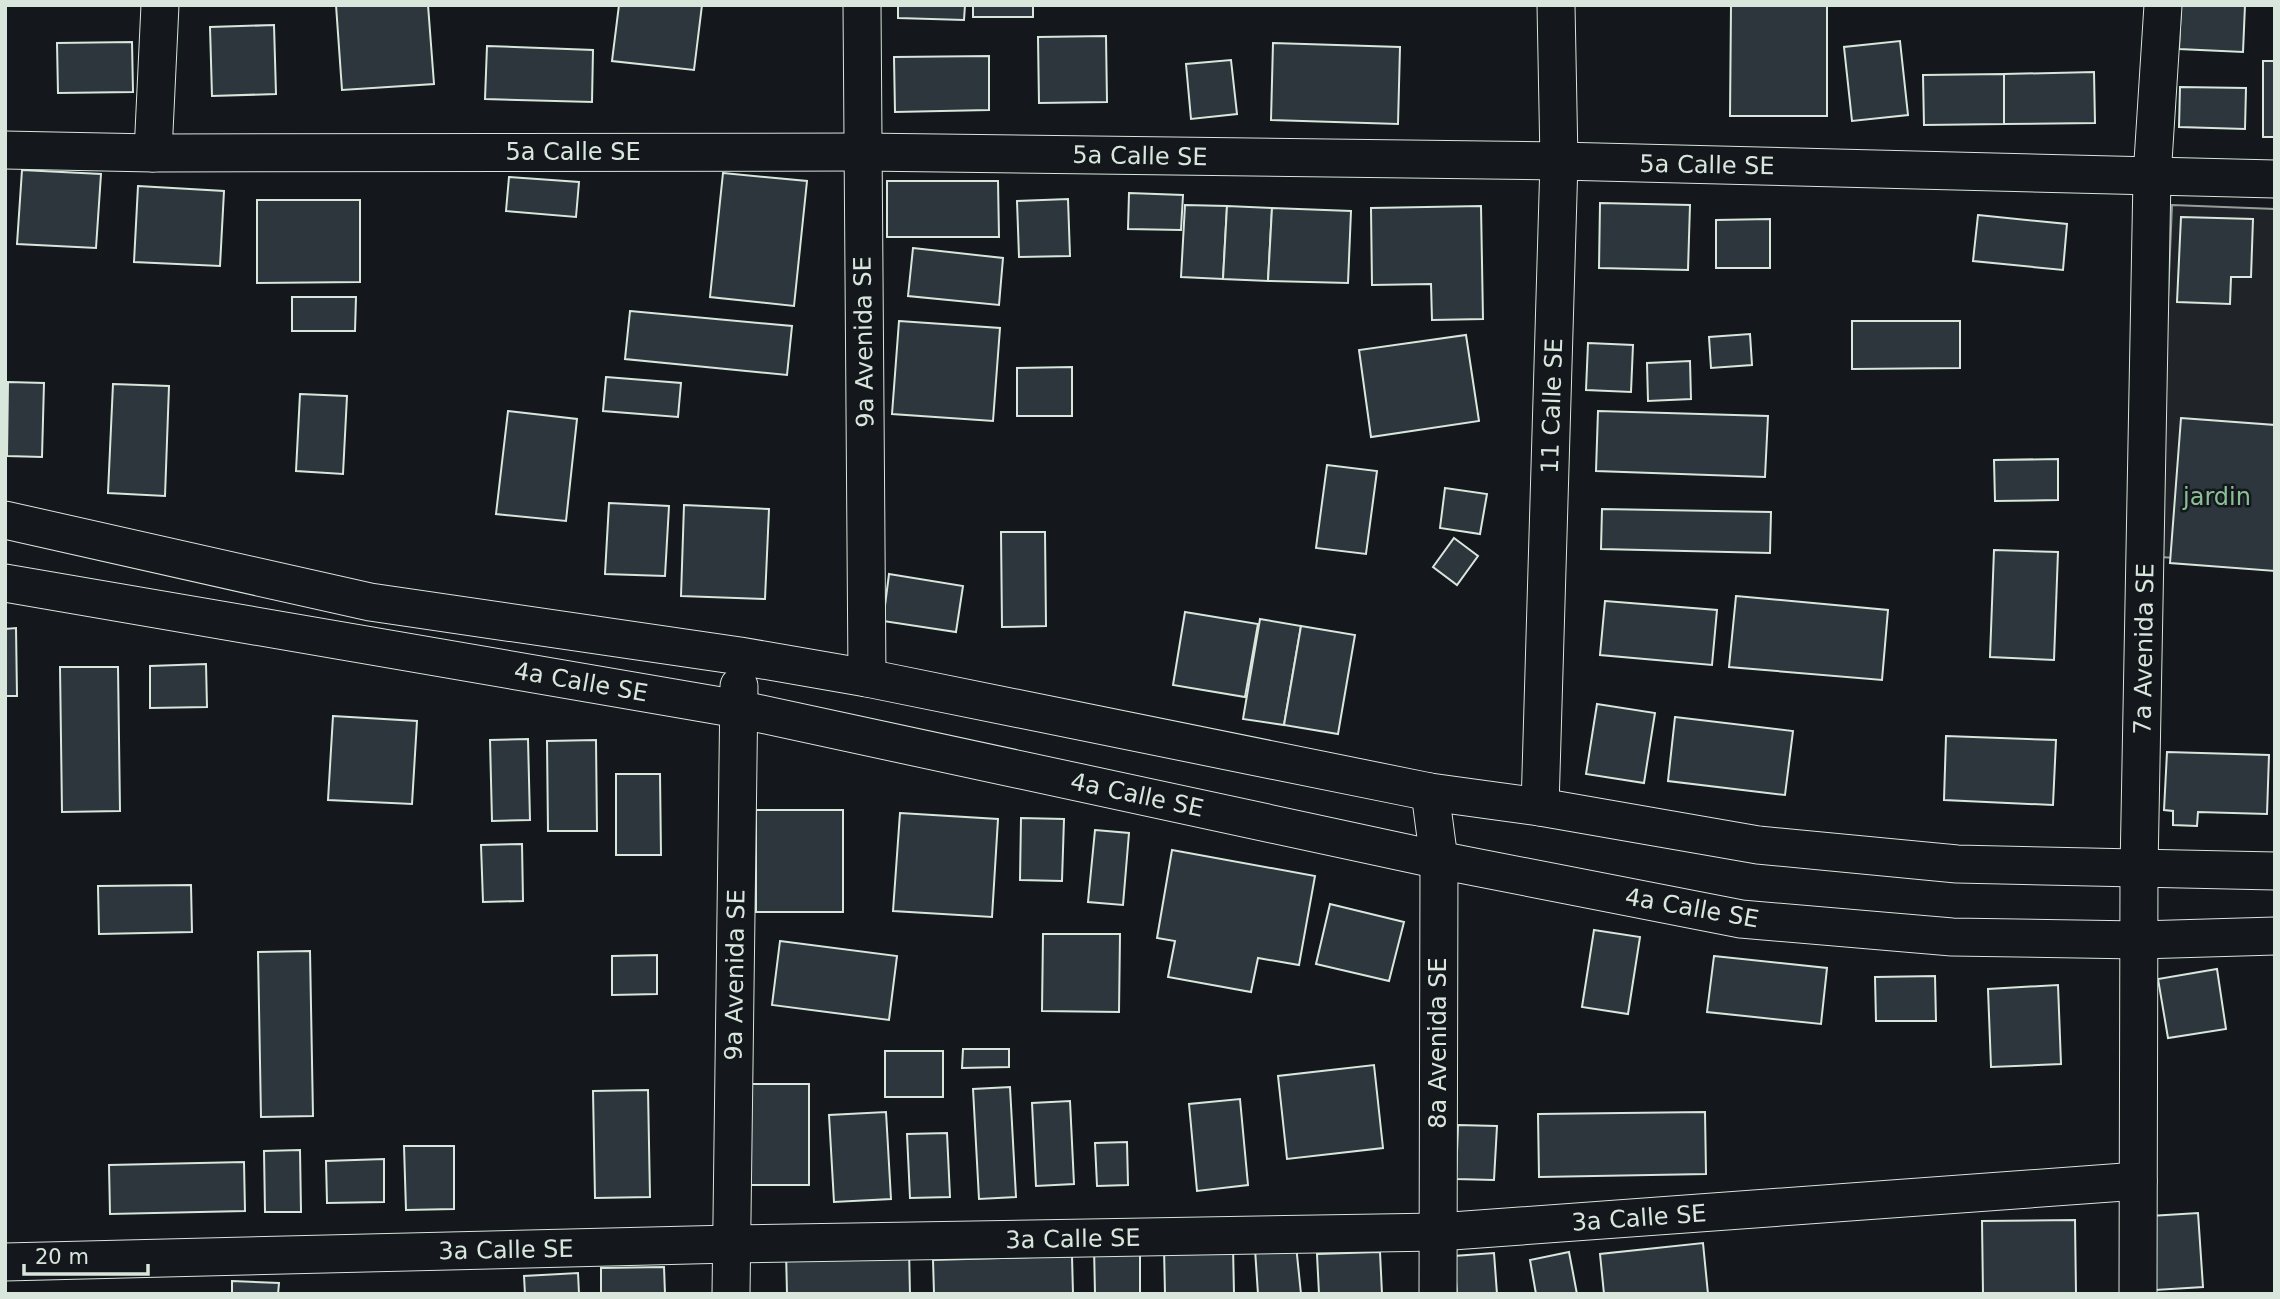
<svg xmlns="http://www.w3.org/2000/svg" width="2280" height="1299" viewBox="0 0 2280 1299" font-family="'DejaVu Sans',sans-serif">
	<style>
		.green { fill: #202428; stroke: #939e99; stroke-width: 2 }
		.building { fill: #2c363c; stroke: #d8e6dc; stroke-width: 2 }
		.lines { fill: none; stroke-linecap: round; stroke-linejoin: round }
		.minor-casing { stroke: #d8e6dc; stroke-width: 39 }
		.minor { stroke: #14181c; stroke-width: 37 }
		.labels { text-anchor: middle; stroke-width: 5; stroke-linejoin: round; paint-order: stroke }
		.street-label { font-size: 24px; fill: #d8e6dc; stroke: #14181c }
		.park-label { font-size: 24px; fill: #8ac095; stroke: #14181c }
	</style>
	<rect width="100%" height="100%" fill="#14181c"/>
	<polygon class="green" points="2172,205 2275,209 2275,562 2157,557"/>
	<g class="building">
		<polygon points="336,5 428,5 434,84 342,90"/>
		<polygon points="619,5 702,5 694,70 612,61"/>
		<polygon points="898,5 965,5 964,20 898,18"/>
		<rect x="973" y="5" width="60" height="12"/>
		<polygon points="1731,5 1827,5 1827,116 1730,116"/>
		<polygon points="2181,5 2245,5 2243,52 2179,49"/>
		<polygon points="274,25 276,94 212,96 210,27"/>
		<polygon points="1106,36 1107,102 1039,103 1038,37"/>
		<polygon points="1900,41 1908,115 1852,121 1844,47"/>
		<polygon points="132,42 133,92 58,93 57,43"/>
		<polygon points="1273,43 1400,47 1398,124 1271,120"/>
		<polygon points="487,46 593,50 592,102 485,99"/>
		<polygon points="989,56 989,110 895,112 894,57"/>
		<polygon points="1231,60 1237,114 1191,119 1186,64"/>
		<rect x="2263" y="61" width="12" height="76"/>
		<polygon points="2094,72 2095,123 2004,124 2004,74"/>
		<polygon points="2004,74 2004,124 1924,125 1923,75"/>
		<polygon points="2180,87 2246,88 2245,129 2179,127"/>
		<polygon points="22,170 101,174 96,248 17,244"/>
		<polygon points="723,173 807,181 794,306 710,297"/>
		<polygon points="509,177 579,182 576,217 506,211"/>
		<polygon points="887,181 998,181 999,237 887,237"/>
		<polygon points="138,186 224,191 220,266 134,262"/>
		<polygon points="1129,193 1183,195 1181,230 1128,229"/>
		<polygon points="1068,199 1070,256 1019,257 1017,201"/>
		<polygon points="257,200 360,200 360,282 257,283"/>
		<polygon points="1600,203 1690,205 1688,270 1599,268"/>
		<polygon points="1185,205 1227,206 1223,279 1181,277"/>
		<polygon points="1227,206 1272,208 1268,281 1223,279"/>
		<polygon points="1481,206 1483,319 1432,320 1431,284 1372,285 1371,208"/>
		<polygon points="1272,208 1351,211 1348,283 1268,281"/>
		<polygon points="1978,215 2067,224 2063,270 1973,261"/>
		<polygon points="2181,217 2253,219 2251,277 2231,277 2230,304 2177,302"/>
		<polygon points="1770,219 1770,268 1716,268 1716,220"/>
		<polygon points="913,248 1003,258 999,305 908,296"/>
		<polygon points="292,297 356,297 355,331 292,331"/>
		<polygon points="630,311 792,326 787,375 625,359"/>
		<polygon points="899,321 1000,328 993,421 892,414"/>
		<polygon points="1852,321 1960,321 1960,368 1852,369"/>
		<polygon points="1750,334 1752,365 1711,368 1709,337"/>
		<polygon points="1466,335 1479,421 1371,437 1359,350"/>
		<polygon points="1588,343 1633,345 1631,392 1586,390"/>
		<polygon points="1690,361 1691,399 1648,401 1647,363"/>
		<polygon points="1072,367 1072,416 1017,416 1017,368"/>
		<polygon points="606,377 681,383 678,417 603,411"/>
		<polygon points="8,382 44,383 42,457 7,456"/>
		<polygon points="113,384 169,386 165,496 108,493"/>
		<polygon points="300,394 347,396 343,474 296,471"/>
		<polygon points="508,411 577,419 566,521 496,514"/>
		<polygon points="1598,411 1768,416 1765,477 1596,471"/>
		<polygon points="2181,418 2275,425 2275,571 2170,563"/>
		<polygon points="2058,459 2058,500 1995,501 1994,460"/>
		<polygon points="1327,465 1377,471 1366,554 1316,548"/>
		<polygon points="1445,488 1487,494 1480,534 1440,528"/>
		<polygon points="609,503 669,506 665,576 605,574"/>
		<polygon points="684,505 769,509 765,599 681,596"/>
		<polygon points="1602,509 1771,512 1770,553 1601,549"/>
		<polygon points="1001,532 1045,532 1046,626 1002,627"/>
		<polygon points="1454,538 1478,556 1457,585 1433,567"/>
		<polygon points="1994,550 2058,552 2054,660 1990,657"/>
		<polygon points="889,574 963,586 956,632 883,621"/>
		<polygon points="1736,596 1888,610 1882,680 1729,667"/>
		<polygon points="1605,601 1717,610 1712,665 1600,655"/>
		<polygon points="1185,612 1258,624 1245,697 1173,685"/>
		<polygon points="1260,619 1301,626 1284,725 1243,719"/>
		<polygon points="1301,626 1355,635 1338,734 1284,725"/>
		<polygon points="16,628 17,696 5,696 5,629"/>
		<polygon points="206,664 207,707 150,708 150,666"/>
		<polygon points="60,667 118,667 120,811 62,812"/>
		<polygon points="1597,704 1655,713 1644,783 1586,774"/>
		<polygon points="333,716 417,721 412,804 328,800"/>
		<polygon points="1675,717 1793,731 1785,795 1668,781"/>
		<polygon points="1946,736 2056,740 2053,805 1944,800"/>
		<polygon points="528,739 530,820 492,821 490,740"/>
		<polygon points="596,740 597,831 548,831 547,741"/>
		<polygon points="2167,752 2269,755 2267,814 2198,812 2197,826 2173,825 2173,811 2164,810"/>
		<polygon points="616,774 660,774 661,855 616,855"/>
		<rect x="756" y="810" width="87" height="102"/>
		<polygon points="900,813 998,819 992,917 893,911"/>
		<polygon points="1021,818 1064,819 1062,881 1020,880"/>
		<polygon points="1095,830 1129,833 1123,905 1088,902"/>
		<polygon points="522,844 523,901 483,902 481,845"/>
		<polygon points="1172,850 1315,876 1299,965 1258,958 1251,992 1168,977 1175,941 1157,938"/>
		<polygon points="191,885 192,932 99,934 98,886"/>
		<polygon points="1330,904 1404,922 1389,981 1316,964"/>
		<polygon points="1594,930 1640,937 1628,1014 1582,1007"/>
		<polygon points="1043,934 1120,934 1119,1012 1042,1011"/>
		<polygon points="780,941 897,956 889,1020 772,1005"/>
		<polygon points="310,951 313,1116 261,1117 258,952"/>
		<polygon points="657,955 657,994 612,995 612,956"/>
		<polygon points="1714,956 1827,968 1821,1024 1707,1012"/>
		<polygon points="2217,969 2226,1029 2168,1038 2158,979"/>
		<polygon points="1935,976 1936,1021 1876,1021 1875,977"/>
		<polygon points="2058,985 2061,1064 1991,1067 1988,989"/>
		<polygon points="963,1049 1009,1049 1009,1067 962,1068"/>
		<rect x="885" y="1051" width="58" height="46"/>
		<polygon points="1374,1065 1383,1148 1287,1159 1278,1076"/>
		<rect x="750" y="1084" width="59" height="101"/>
		<polygon points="1010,1087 1016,1197 979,1199 973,1089"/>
		<polygon points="648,1090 650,1197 595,1198 593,1091"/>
		<polygon points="1240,1099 1248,1185 1197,1191 1189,1104"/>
		<polygon points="1070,1101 1074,1184 1036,1186 1032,1103"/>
		<polygon points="886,1112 891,1199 834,1202 829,1115"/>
		<polygon points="1705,1112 1706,1174 1539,1177 1538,1114"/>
		<polygon points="1458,1125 1497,1126 1494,1180 1456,1179"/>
		<polygon points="947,1133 950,1197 910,1198 907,1134"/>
		<polygon points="1127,1142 1128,1185 1097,1186 1095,1143"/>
		<polygon points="404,1146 454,1146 454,1209 406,1210"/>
		<polygon points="300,1150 301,1212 265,1212 264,1151"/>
		<polygon points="384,1159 384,1202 327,1203 326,1161"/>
		<polygon points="244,1162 245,1211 110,1214 109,1165"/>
		<polygon points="2198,1213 2203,1287 2155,1290 2150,1216"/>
		<polygon points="2075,1220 2076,1294 1983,1294 1982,1221"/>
		<polygon points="1703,1243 1708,1294 1604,1294 1600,1254"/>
		<polygon points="1296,1245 1301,1294 1258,1294 1255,1249"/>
		<polygon points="1233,1246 1234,1294 1165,1294 1164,1248"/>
		<polygon points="1094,1247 1140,1247 1140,1294 1095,1294"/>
		<polygon points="909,1248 910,1294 787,1294 786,1251"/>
		<polygon points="1380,1252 1382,1294 1319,1294 1317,1254"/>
		<polygon points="1569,1252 1577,1294 1536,1294 1530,1260"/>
		<polygon points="1494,1253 1497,1294 1457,1294 1454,1256"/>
		<polygon points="1072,1256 1073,1294 934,1294 933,1260"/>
		<polygon points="664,1267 665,1294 601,1294 601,1268"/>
		<polygon points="578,1273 579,1294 525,1294 524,1276"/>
		<polygon points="232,1281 279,1283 278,1294 232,1294"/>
	</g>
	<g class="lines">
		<defs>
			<g id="minor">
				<polyline points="862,5 867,678"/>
				<polyline points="5,150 153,153 862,152 1559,161 2275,179"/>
				<polyline points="153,153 160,5"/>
				<polyline points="5,520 370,602 740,656 867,678 1430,792 1540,807 1758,845 1957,864 2275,871"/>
				<polyline points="5,583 738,709 1439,860 1741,919 1952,937 2139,940 2275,936"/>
				<polyline points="1430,792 1439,860 1438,1294"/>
				<polyline points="1540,807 1559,161 1556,5"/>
				<polyline points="5,1262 731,1244 1438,1232 2138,1181"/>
				<polyline points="731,1294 739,686"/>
				<polyline points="2138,1294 2139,870 2152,177 2163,5"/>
			</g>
		</defs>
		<use href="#minor" class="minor-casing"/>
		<use href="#minor" class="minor"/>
	</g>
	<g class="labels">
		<g class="street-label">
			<text x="573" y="160">5a Calle SE</text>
			<text transform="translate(1140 156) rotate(1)" y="8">5a Calle SE</text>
			<text transform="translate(1707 165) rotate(1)" y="8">5a Calle SE</text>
			<text transform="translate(864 342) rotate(-91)" y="8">9a Avenida SE</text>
			<text transform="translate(1552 406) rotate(-88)" y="8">11 Calle SE</text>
			<text transform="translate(2144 649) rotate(-89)" y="8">7a Avenida SE</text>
			<text transform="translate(581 682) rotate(10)" y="8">4a Calle SE</text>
			<text transform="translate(1137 795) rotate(12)" y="8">4a Calle SE</text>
			<text transform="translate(1692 908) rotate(10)" y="8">4a Calle SE</text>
			<text transform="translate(735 975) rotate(-89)" y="8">9a Avenida SE</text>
			<text transform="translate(1438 1043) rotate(-90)" y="8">8a Avenida SE</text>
			<text transform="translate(1639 1218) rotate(-4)" y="8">3a Calle SE</text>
			<text transform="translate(1073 1239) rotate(-1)" y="8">3a Calle SE</text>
			<text transform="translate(506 1250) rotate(-1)" y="8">3a Calle SE</text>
		</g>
		<g class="park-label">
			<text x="2217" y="505">jardin</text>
		</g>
	</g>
	<rect width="2280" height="1299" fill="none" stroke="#d8e6dc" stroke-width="14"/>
	<path d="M24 1264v10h124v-10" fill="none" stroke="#d8e6dc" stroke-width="3.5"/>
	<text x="35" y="1264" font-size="21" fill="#d8e6dc" stroke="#14181c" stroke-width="5" paint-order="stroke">20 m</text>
</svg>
